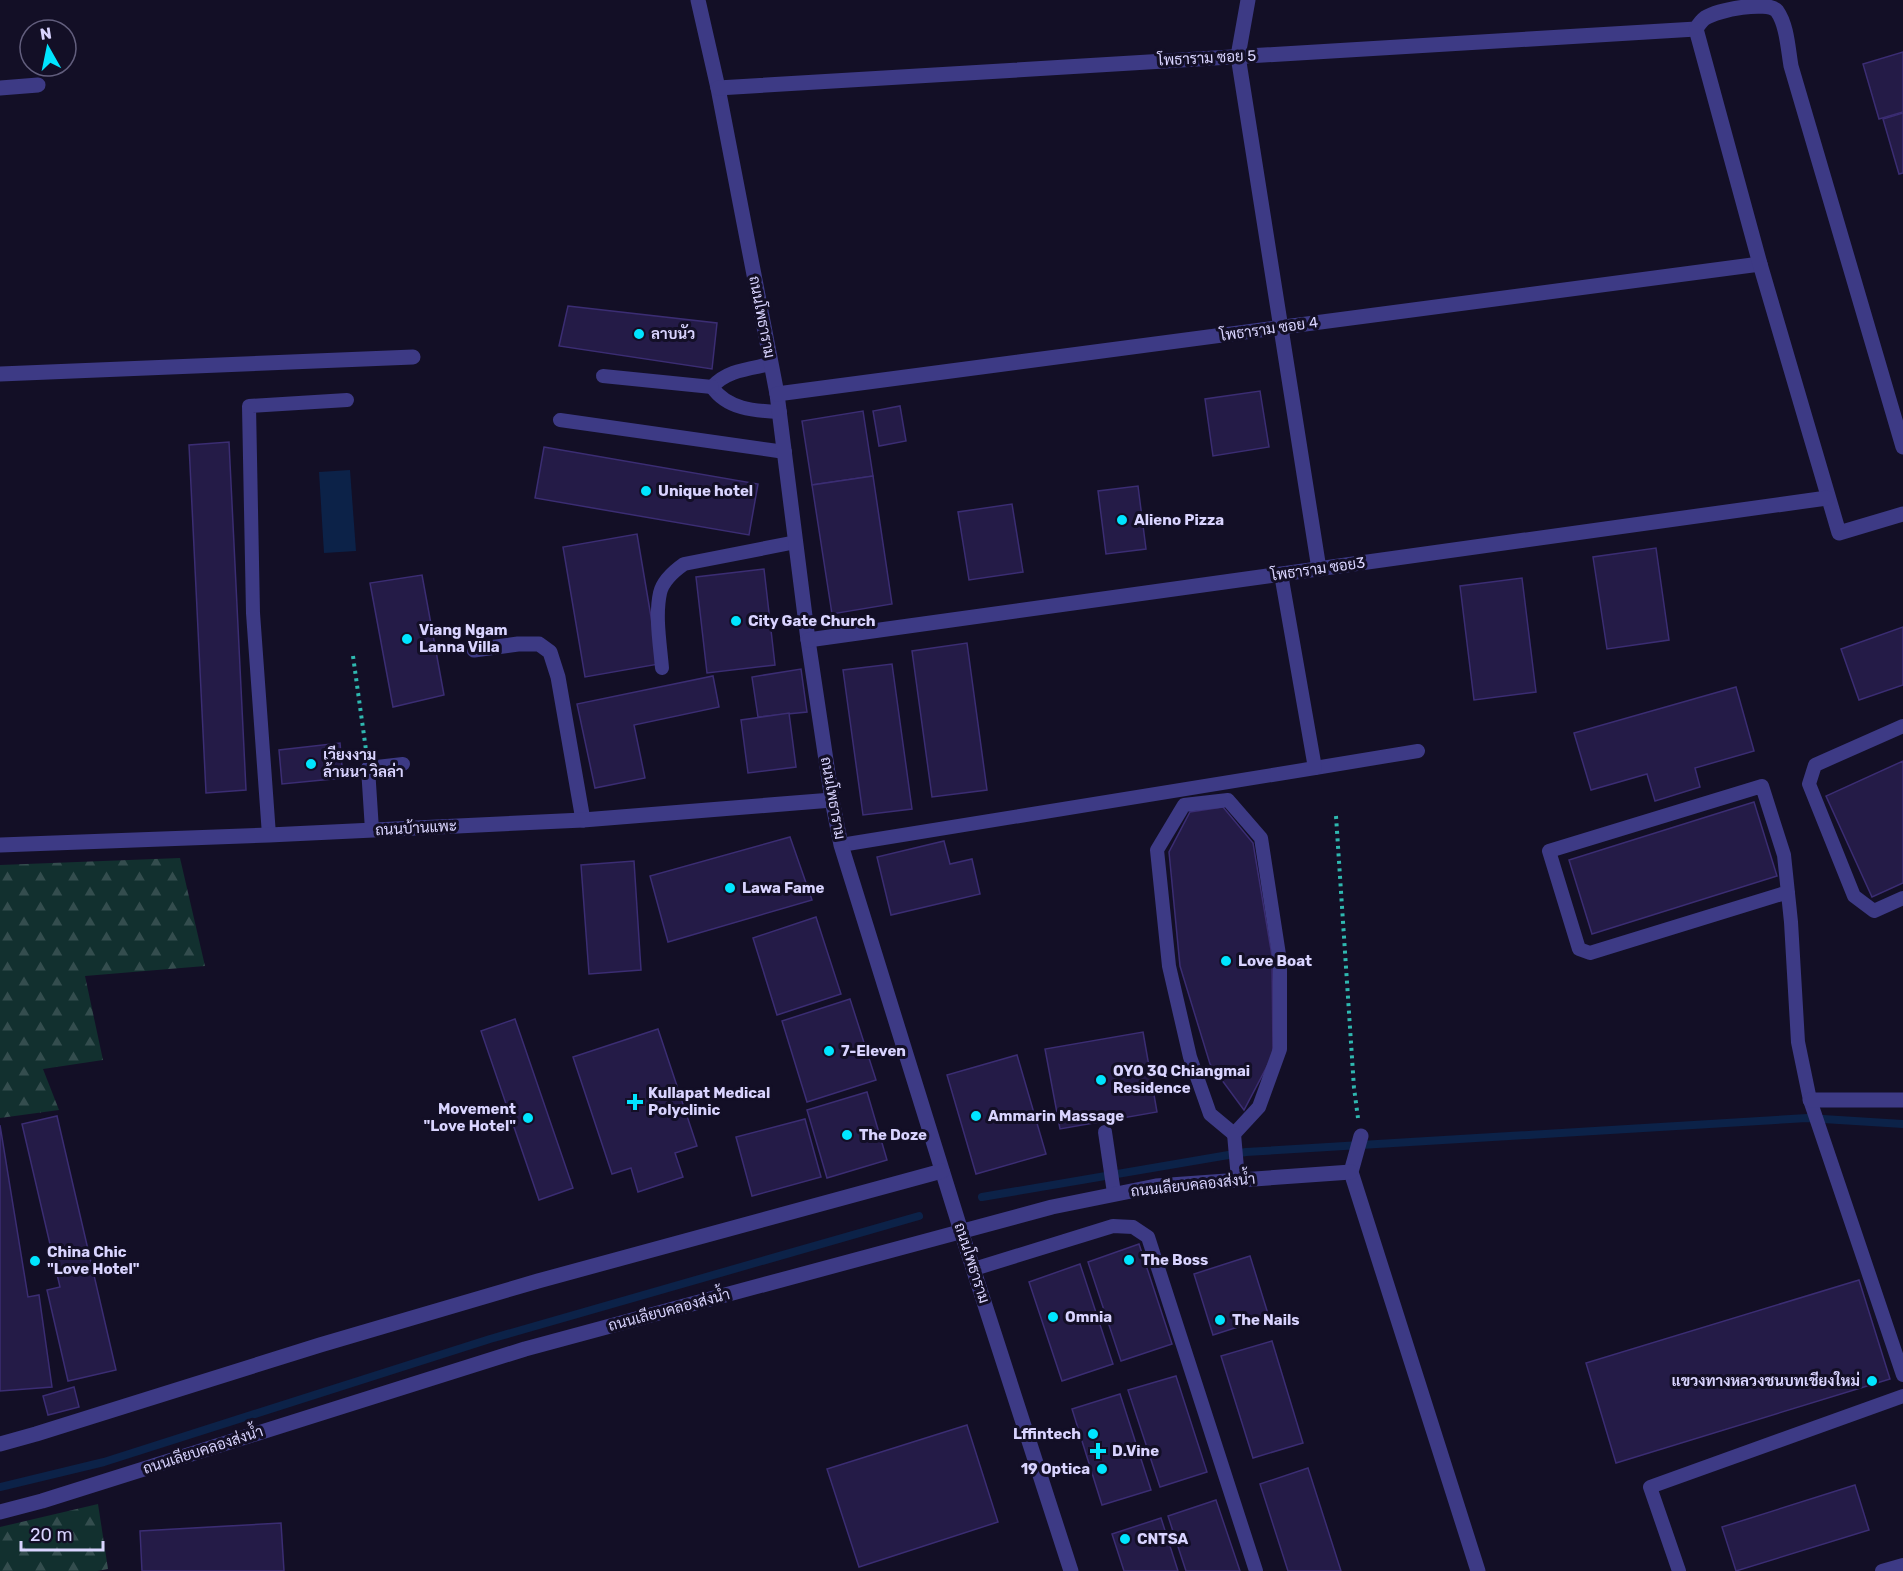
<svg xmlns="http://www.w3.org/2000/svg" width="1903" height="1571" viewBox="0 0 1903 1571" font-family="Rubik,Sarabun,sans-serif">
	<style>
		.forest { fill: url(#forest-firs) }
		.water { fill: #0c2248 }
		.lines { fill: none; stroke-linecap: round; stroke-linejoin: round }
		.stream { stroke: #0c2248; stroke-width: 8 }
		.building { fill: #241b47; stroke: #3b2d73; stroke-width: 1.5 }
		.path { stroke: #2fb8b0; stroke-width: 4; stroke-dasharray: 3 4.5; stroke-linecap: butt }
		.service { stroke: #3d3a85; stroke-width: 14 }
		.minor { stroke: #3d3a85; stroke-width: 15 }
		.tertiary { stroke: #3d3a85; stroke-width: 15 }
		.poi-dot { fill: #00e5ff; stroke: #130f26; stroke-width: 2 }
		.labels { text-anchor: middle; stroke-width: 6; stroke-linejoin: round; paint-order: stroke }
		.street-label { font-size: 15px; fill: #d9d4ff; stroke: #130f26 }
		.poi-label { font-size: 15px; font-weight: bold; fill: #d9d4ff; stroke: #130f26; text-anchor: start }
	</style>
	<defs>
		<pattern id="forest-firs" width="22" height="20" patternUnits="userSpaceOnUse" patternTransform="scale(1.5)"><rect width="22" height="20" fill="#12302f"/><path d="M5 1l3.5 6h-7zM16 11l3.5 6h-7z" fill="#344d4e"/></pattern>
	</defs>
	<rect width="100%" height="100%" fill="#130f26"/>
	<g class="forest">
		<polygon points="180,858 205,966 85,976 103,1060 43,1069 59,1110 0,1118 0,865"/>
		<polygon points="98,1504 108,1569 97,1571 0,1571 0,1527"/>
	</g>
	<polygon class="water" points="350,470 356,551 324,553 319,472"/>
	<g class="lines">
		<g class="stream">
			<polyline points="982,1197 1246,1152 1807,1118 1903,1124"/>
			<polyline points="0,1487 104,1462 490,1339 919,1216"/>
		</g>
	</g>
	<g class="building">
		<polygon points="1903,52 1903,112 1879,119 1863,64"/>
		<polygon points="1903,113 1903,173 1899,174 1883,119"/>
		<polygon points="568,306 717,323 712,369 559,346"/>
		<polygon points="1260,391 1269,447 1213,456 1205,399"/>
		<polygon points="900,406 906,441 879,446 873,411"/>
		<polygon points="863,411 873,476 812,485 802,421"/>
		<polygon points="229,442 246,790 206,793 189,445"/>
		<polygon points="544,447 758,484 749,535 535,498"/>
		<polygon points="873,476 892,604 832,614 812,485"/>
		<polygon points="1138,486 1146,549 1106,554 1098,491"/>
		<polygon points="1012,504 1023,572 969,580 958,512"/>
		<polygon points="637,534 659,664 585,677 563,547"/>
		<polygon points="1656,548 1669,640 1607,649 1593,557"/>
		<polygon points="764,569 775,665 707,673 696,577"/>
		<polygon points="422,575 444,695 393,707 370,583"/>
		<polygon points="1522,578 1536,692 1474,700 1460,586"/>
		<polygon points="1903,627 1903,685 1859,700 1841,649"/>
		<polygon points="967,643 987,790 932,797 912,651"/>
		<polygon points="892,664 912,809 863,815 843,670"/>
		<polygon points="801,669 807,712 758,717 752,677"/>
		<polygon points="713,676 719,707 634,725 645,778 595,788 577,704"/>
		<polygon points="1736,687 1754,751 1695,768 1700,787 1655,801 1647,774 1591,790 1574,733"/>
		<polygon points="789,713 796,767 748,773 741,720"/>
		<polygon points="340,743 343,778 282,784 279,750"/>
		<polygon points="1903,761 1903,883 1872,897 1826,796"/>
		<polygon points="1754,802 1777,876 1592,934 1569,860"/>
		<polygon points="1223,807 1253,843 1272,956 1273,1055 1244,1110 1210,1064 1180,966 1169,852 1190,812"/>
		<polygon points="790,837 812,900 668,942 650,876"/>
		<polygon points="944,841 950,864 972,859 980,894 891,915 877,857"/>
		<polygon points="634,861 641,970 589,974 581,865"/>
		<polygon points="816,917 841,994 777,1015 753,938"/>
		<polygon points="850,999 876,1080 807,1102 782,1021"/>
		<polygon points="515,1019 573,1188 539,1200 481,1031"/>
		<polygon points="658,1029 697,1146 675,1153 683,1177 638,1192 631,1168 612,1174 573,1057"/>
		<polygon points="1143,1032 1157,1112 1060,1129 1045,1049"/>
		<polygon points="1017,1055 1046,1154 976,1174 947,1075"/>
		<polygon points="867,1092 887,1160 827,1178 807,1110"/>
		<polygon points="57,1116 116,1370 68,1381 47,1290 60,1287 22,1124"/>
		<polygon points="805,1119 821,1177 752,1196 736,1137"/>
		<polygon points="0,1125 28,1297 39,1295 52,1387 0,1391"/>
		<polygon points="1139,1244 1172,1344 1121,1361 1088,1262"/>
		<polygon points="1250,1256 1269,1317 1213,1335 1194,1274"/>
		<polygon points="1080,1264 1113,1364 1062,1381 1029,1282"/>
		<polygon points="1859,1280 1890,1379 1616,1463 1586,1363"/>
		<polygon points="1272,1341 1303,1443 1253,1458 1221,1356"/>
		<polygon points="1176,1376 1207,1472 1160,1487 1128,1390"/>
		<polygon points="74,1387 79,1407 48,1415 43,1396"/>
		<polygon points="1120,1394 1151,1490 1102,1505 1072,1409"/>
		<polygon points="967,1425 998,1522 859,1567 827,1469"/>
		<polygon points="1308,1468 1341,1571 1288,1571 1260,1484"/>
		<polygon points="1855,1485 1869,1530 1736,1571 1722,1527"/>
		<polygon points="1216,1500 1240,1571 1186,1571 1168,1516"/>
		<polygon points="1161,1518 1178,1571 1124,1571 1112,1534"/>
		<polygon points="281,1523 284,1571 142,1571 140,1531"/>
	</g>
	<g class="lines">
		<g class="path">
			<polyline points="353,656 366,750"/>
			<polyline points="1336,816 1354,1088 1358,1118"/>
		</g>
		<g class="service">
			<path d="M771,364C749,369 727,370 712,387C727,409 754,411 780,412"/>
			<polyline points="603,376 712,387"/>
			<polyline points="560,420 785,452"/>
			<path d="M662,668C660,644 655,616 660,593C663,580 674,571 684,564L796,542"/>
			<polyline points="1903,726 1815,765 1809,784 1854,896 1874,911 1903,898"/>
			<polyline points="1315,768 1418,751"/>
			<polygon points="1228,800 1261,838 1280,961 1280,1049 1259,1107 1234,1134 1210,1114 1190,1057 1169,966 1157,850 1184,805"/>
			<polyline points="372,830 368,768 403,764"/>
			<polyline points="269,835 253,613 249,406 347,400"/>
			<polyline points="841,845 1315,768 1281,574"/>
			<polyline points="1788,892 1590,953 1579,949 1549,851 1762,786 1784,855 1791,922 1798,1042 1810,1100 1903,1375"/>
			<polyline points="1105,1132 1114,1193"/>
			<polyline points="1234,1134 1238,1179"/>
			<polyline points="974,1269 1113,1226 1133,1227 1148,1237 1256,1571"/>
			<polyline points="1679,1571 1650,1487 1903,1396"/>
			<polyline points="1882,1571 1903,1565"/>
		</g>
		<g class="minor">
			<polyline points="698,0 718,88 777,394 808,640 832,800 841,845 961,1231"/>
			<polyline points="1248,0 1238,56 1319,569"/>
			<polyline points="0,88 38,85"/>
			<polyline points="718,88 1696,29"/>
			<polyline points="0,374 413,357"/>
			<polyline points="777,394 1760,264"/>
			<path d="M1903,447L1791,66C1788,49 1787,25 1777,11C1767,0 1718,10 1705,18C1701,21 1699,24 1696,29L1760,264L1839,533L1903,514"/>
			<polyline points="808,640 1827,498"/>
			<polyline points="474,650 518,644 539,644 550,652 558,677 583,820"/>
			<polyline points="0,845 269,835 583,820 832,800"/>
			<polyline points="1810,1100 1903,1100"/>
			<polyline points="1361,1136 1351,1172 1478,1571"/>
			<polyline points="0,1444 36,1434 320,1345 538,1281 942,1171"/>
			<polyline points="0,1512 42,1501 525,1349 1052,1207 1156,1186 1351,1172"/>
		</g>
		<polyline class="tertiary" points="961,1231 1071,1571"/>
	</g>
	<g class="poi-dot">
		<circle cx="639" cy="334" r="6"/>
		<circle cx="646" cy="491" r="6"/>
		<circle cx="1122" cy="520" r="6"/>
		<circle cx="736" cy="621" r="6"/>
		<circle cx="407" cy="639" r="6"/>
		<circle cx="311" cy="764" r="6"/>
		<circle cx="730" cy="888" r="6"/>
		<circle cx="1226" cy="961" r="6"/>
		<circle cx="829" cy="1051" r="6"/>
		<circle cx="1101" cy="1080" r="6"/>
		<path d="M632 1093h6v6h6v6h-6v6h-6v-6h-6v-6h6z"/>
		<circle cx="976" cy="1116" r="6"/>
		<circle cx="528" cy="1118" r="6"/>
		<circle cx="847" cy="1135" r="6"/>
		<circle cx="1129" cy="1260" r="6"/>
		<circle cx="35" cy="1261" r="6"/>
		<circle cx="1053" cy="1317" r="6"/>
		<circle cx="1220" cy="1320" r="6"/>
		<circle cx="1872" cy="1381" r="6"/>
		<circle cx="1093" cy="1434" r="6"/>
		<path d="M1095 1442h6v6h6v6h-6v6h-6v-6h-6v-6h6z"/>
		<circle cx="1102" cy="1469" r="6"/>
		<circle cx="1125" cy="1539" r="6"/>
	</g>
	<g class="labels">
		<g class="street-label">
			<text transform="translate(1207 58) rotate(-3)" y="5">โพธาราม ซอย 5</text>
			<text transform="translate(762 317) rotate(79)" y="5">ถนนโพธาราม</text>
			<text transform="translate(1269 329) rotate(-8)" y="5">โพธาราม ซอย 4</text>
			<text transform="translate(1318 569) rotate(-8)" y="5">โพธาราม ซอย3</text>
			<text transform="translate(833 798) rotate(80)" y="5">ถนนโพธาราม</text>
			<text transform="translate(416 828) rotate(-3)" y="5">ถนนบ้านแพะ</text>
			<text transform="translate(1193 1185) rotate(-6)" y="5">ถนนเลียบคลองส่งน้ำ</text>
			<text transform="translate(972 1263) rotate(72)" y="5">ถนนโพธาราม</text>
			<text transform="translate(669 1310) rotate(-15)" y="5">ถนนเลียบคลองส่งน้ำ</text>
			<text transform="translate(203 1450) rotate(-18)" y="5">ถนนเลียบคลองส่งน้ำ</text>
		</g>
		<g class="poi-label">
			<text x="651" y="339">ลาบนัว</text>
			<text x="658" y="496">Unique hotel</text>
			<text x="1134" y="525">Alieno Pizza</text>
			<text x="748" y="626">City Gate Church</text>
			<text x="419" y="635">Viang Ngam<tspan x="419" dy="17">Lanna Villa</tspan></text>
			<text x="323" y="760">เวียงงาม<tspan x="323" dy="17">ล้านนา วิลล่า</tspan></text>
			<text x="742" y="893">Lawa Fame</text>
			<text x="1238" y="966">Love Boat</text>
			<text x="841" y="1056">7-Eleven</text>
			<text x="1113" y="1076">OYO 3Q Chiangmai<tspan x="1113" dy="17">Residence</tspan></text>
			<text x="648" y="1098">Kullapat Medical<tspan x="648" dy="17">Polyclinic</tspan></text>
			<text x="516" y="1114" text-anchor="end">Movement<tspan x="516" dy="17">"Love Hotel"</tspan></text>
			<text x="988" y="1121">Ammarin Massage</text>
			<text x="859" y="1140">The Doze</text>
			<text x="47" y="1257">China Chic<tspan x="47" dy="17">"Love Hotel"</tspan></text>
			<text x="1141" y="1265">The Boss</text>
			<text x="1065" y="1322">Omnia</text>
			<text x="1232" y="1325">The Nails</text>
			<text x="1860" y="1386" text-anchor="end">แขวงทางหลวงชนบทเชียงใหม่</text>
			<text x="1081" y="1439" text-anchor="end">Lffintech</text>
			<text x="1112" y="1456">D.Vine</text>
			<text x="1090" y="1474" text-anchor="end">19 Optica</text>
			<text x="1137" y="1544">CNTSA</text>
		</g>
	</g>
	<g transform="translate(48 48) rotate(351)"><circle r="28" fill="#130f26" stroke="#625e7d" stroke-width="1.5"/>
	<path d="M0-4.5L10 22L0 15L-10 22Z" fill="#00e5ff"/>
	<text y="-9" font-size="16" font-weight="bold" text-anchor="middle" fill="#d9d4ff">N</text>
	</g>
	<path d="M21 1541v9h82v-9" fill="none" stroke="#d9d4ff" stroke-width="3"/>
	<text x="30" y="1541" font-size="18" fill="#d9d4ff" stroke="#130f26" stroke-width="4.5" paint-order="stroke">20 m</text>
</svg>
